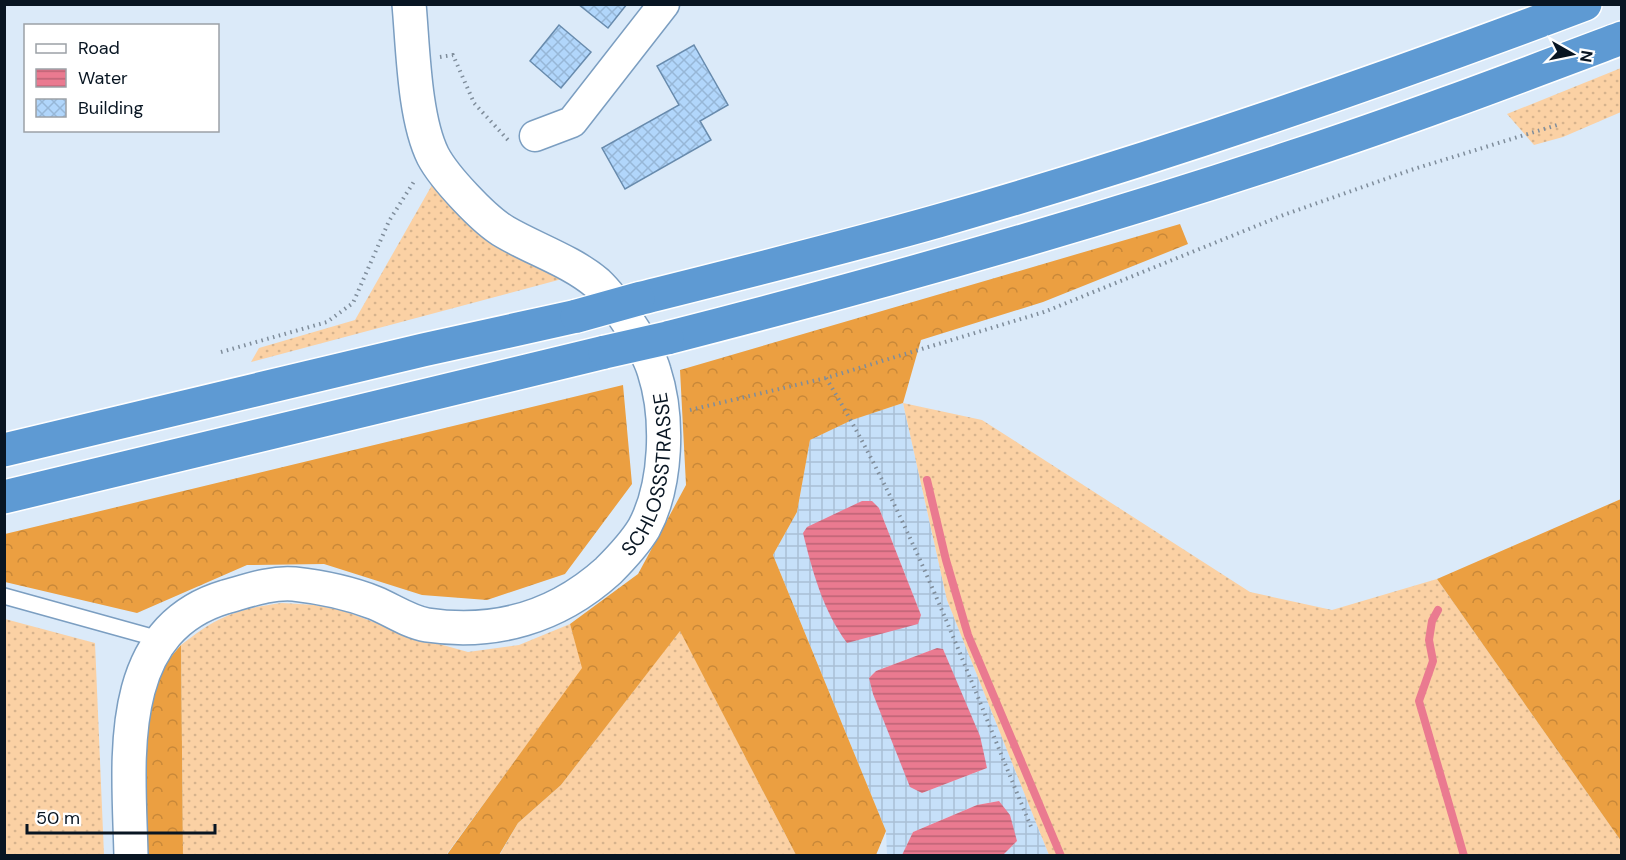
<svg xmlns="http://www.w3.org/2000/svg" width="1626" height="860" viewBox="0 0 1626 860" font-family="'DM Sans',sans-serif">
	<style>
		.industrial { fill: url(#industrial-grid); fill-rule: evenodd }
		.grass { fill: url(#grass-dots) }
		.forest { fill: url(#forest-crowns) }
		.water { fill: url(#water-rules) }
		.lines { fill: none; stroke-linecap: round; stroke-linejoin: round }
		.stream { stroke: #ea7a90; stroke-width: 8 }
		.building { fill: url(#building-cross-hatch); stroke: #688bad; stroke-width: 1.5 }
		.lane-casing { stroke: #7b9ec1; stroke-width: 18 }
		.street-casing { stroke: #7b9ec1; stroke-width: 33 }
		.secondary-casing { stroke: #7b9ec1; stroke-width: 36 }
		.highway-casing { stroke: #fff; stroke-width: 36 }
		.path { stroke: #7f8d9b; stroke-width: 4; stroke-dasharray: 1.5 4.5; stroke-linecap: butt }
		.lane { stroke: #fff; stroke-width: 15 }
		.street { stroke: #fff; stroke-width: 30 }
		.secondary { stroke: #fff; stroke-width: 33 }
		.highway { stroke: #5e9ad3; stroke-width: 33 }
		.highway-bridge-casing { stroke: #fff; stroke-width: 36; stroke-linecap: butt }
		.highway-bridge { stroke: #5e9ad3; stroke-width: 33 }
		.labels { text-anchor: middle; stroke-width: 4.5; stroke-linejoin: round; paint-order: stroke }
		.street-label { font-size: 20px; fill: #081522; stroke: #fff }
	</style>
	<defs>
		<pattern id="industrial-grid" width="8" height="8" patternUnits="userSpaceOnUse" patternTransform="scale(1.5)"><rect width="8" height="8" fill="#c6e0f9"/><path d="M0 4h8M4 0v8" fill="none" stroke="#a9bfd5"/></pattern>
		<pattern id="grass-dots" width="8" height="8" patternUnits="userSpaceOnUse" patternTransform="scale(1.5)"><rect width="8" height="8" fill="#fbd1a4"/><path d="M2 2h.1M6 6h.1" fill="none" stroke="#d6b38d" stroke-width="1.8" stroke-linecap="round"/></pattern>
		<pattern id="forest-crowns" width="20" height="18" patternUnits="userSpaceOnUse" patternTransform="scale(1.5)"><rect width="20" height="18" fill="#eb9f41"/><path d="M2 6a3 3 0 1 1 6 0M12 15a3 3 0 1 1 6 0" fill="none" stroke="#c88839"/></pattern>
		<pattern id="water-rules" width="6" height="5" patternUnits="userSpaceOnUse" patternTransform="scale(1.5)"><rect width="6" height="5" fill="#ea7a90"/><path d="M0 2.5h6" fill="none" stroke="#bc6375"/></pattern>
		<pattern id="building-cross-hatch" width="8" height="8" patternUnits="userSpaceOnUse" patternTransform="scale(1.5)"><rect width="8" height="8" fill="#b1d6fb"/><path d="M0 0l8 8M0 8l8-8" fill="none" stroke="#97b7d7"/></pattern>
	</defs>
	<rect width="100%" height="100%" fill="#dbeaf9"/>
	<path class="industrial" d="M903,403L947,600L1049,855H1003L1017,841L999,801L977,805L913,832L902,855H887L886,831L773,555L797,512L810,440L851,420ZM862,501L872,502L879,508L921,615ZM937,648L943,649L987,768L922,793L869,678L876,671Z"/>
	<g class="grass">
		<polygon points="1621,68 1621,112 1563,137 1534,145 1507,114"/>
		<polygon points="432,185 479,227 562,279 251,362 259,348 355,320"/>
		<polygon points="903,403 982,420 1250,592 1332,610 1437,579 1621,841 1621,855 1049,855 947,600"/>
		<path d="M282,603L315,605L344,611L414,637L468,652L519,645L570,624L583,668L446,855H183L181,645C218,616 236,609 282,603Z"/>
		<polygon points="5,619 95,643 104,855 5,855"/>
		<polygon points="680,630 796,855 499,856 518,823 561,785"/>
	</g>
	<g class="forest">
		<polygon points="1180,224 1188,244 1043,302 921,340 903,403 852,420 810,440 797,512 773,555 886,831 876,855 796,855 680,631 561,785 518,823 499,855 446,856 582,668 570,624 638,574 686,485 680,370"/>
		<polygon points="623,385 632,484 565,574 487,600 422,595 324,564 247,565 137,613 5,582 5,534"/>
		<polygon points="1621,499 1621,841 1437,579"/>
		<polygon points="181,645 183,855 146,856 142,738 158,672"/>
	</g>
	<g class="water">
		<path d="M862,501H872L879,508L921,615L918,624L847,643C823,611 812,570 803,533L807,527Z"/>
		<polygon points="937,648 943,649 980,736 987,768 922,793 910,787 873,694 869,678 876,671"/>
		<polygon points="999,801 1010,815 1017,841 1003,855 902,855 913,832 977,805"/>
	</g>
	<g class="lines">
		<g class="stream">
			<polyline points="927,480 946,560 968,635 1061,856"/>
			<polyline points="1438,610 1432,621 1429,640 1433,661 1419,701 1464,856"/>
		</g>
	</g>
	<g class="building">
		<polygon points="578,4 627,4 608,28"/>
		<polygon points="559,25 591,52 561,88 530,61"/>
		<polygon points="694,45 728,105 700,121 711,140 625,189 602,148 679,105 657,66"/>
	</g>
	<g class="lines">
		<defs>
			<polyline id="lane" points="4,596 159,639"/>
			<polyline id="street" points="535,136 572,122 664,4"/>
			<g id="secondary">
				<path id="s1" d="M131,856C129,762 112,631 225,597C247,591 271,582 294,584C321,587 350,593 375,603C392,610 409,622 427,625C495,635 557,617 608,571C620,559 635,543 644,528C667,485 669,417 654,371C647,347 615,300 597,283C571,261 534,249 505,232C484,220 444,177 433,156C414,118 413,47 409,4"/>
			</g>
			<g id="highway">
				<path d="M638,299C738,274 839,249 938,221C1156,159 1373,84 1585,4"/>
				<path d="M667,338C878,284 1088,225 1295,156C1405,120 1513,79 1622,38"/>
				<polyline points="4,450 423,350 577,316"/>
				<polyline points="4,497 605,352"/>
			</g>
		</defs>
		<use href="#lane" class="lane-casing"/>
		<use href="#street" class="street-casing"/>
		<use href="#secondary" class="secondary-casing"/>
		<use href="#highway" class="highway-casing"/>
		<g class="path">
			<polyline points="440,57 453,55 474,103 508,140"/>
			<polyline points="221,352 327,322 353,303 389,221 415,180"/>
			<path d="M826,378C912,519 968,677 1032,829"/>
			<polyline points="690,410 826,378 1044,312 1286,214 1414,169 1557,125"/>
		</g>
		<use href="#lane" class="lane"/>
		<use href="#street" class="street"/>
		<use href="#secondary" class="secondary"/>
		<use href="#highway" class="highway"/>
		<defs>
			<g id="highway-bridge">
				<polyline points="577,316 638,299"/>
				<polyline points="605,352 667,338"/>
			</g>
		</defs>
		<use href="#highway-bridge" class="highway-bridge-casing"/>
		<use href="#highway-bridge" class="highway-bridge"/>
	</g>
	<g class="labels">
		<g class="street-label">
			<text dy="7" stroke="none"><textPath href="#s1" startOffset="816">SCHLOSSSTRASSE</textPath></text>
		</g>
	</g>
	<rect width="1626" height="860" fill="none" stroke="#081522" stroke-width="12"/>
	<rect x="24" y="24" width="195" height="108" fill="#ffffff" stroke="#9ca1a7" stroke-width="1.5"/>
	<rect x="36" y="44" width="30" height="9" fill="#ffffff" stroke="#9ca1a7" stroke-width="1.5"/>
	<text x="78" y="54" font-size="18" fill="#081522">Road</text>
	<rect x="36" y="69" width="30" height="18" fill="url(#water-rules)" stroke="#9ca1a7" stroke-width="1.5"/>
	<text x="78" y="84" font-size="18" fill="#081522">Water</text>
	<rect x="36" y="99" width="30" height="18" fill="url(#building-cross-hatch)" stroke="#9ca1a7" stroke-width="1.5"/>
	<text x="78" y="114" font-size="18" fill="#081522">Building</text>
	<g transform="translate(1572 54) rotate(99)" stroke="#ffffff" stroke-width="4.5" paint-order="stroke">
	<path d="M0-4.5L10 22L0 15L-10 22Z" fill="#081522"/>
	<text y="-9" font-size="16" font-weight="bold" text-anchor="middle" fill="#081522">N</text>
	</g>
	<path d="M27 824v9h188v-9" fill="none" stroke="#081522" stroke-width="3"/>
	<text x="36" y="824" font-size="18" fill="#081522" stroke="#ffffff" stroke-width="4.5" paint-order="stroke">50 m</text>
</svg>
